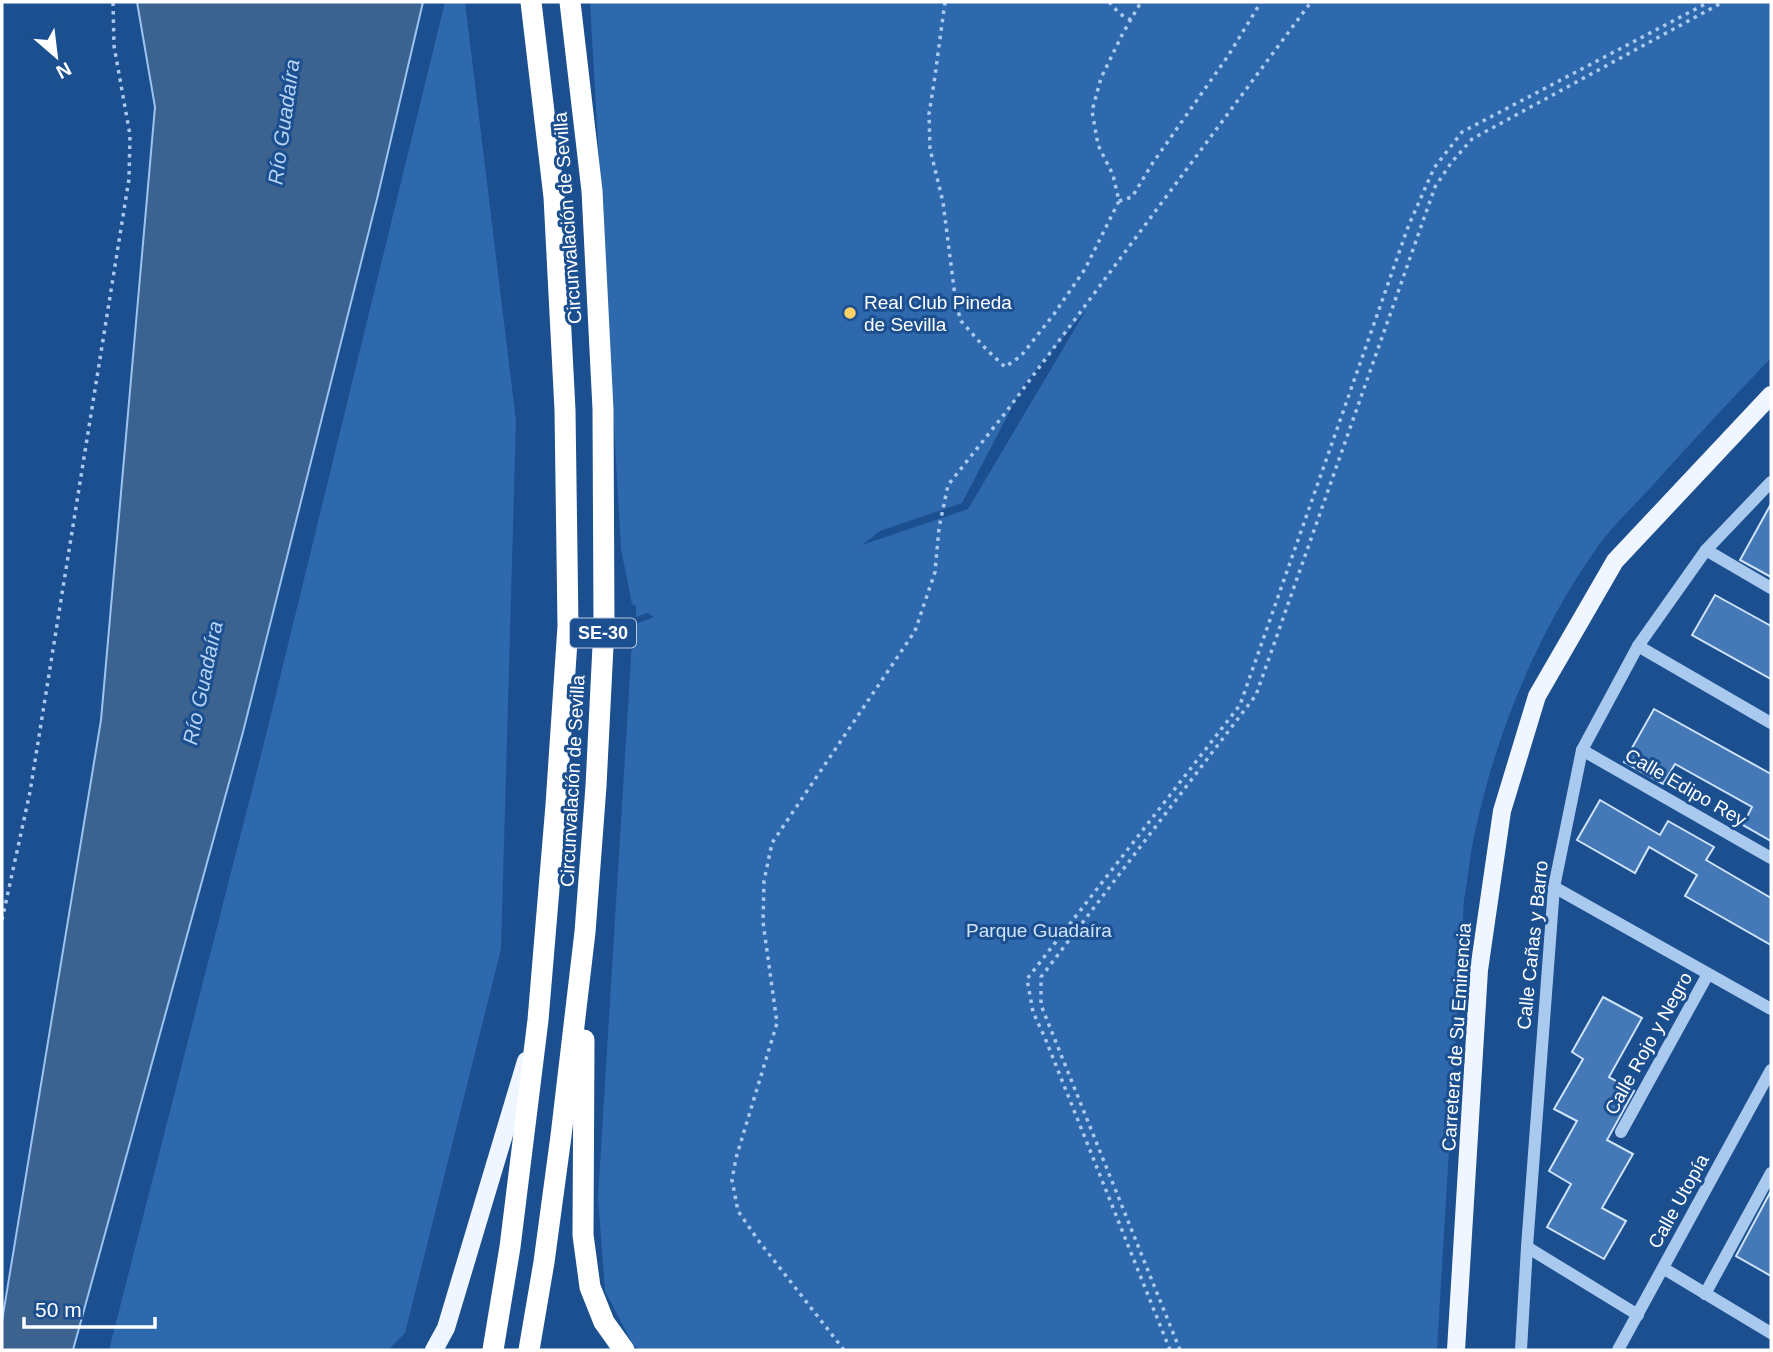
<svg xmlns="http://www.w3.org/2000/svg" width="1773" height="1352" viewBox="0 0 1773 1352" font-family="Arial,sans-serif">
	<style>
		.green { fill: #2e69ad; fill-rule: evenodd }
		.water { fill: #3c6290; stroke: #9cc4f0; stroke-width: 2 }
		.building { fill: #4478b7; stroke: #cfe3fa; stroke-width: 2 }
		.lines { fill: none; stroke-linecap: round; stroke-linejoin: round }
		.path { stroke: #a9c9ee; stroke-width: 3.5; stroke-dasharray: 3.5 5; stroke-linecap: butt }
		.minor { stroke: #a9c9ee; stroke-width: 12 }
		.major { stroke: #f0f6ff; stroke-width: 18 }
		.highway { stroke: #fff; stroke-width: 21 }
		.poi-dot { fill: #ffd166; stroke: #1b4f8f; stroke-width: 2.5 }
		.labels { text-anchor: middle; stroke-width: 6; stroke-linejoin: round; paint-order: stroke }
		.shield { fill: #1b4f8f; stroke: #bbcadd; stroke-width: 2 }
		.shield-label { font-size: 18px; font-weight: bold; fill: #fff }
		.street-label { font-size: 19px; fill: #fff; stroke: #1b4f8f }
		.poi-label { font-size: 19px; fill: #fff; stroke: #1b4f8f; text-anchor: start }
		.park-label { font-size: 19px; fill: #cfe3fa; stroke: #1b4f8f }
		.water-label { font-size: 21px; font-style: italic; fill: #b5d3f5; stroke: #1b4f8f }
	</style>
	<rect width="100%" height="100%" fill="#1b4f8f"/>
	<g class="green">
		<polygon points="445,2 465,2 516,421 501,949 405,1333 388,1350 109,1350 263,747"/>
		<path d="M590,2H1771V358C1730,400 1691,443 1652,486C1634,506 1614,524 1598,546C1538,631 1497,730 1475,832C1470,854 1468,878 1464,900L1437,1350H640L633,1345L605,1291L598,1198L633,625L654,617L648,613L636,617V606L632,604L621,549ZM1086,310L968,509L862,545L880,531L962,503L1023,386Z"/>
	</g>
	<polygon class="water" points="137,2 423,2 378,195 243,732 73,1350 2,1350 2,1321 101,720 155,107"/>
	<g class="building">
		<polygon points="1771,504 1771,577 1740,560"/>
		<polygon points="1715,595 1771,626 1771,679 1692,635"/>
		<polygon points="1654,709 1771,774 1771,841 1743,825 1752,807 1675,764 1663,784 1624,762"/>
		<polygon points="1600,800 1660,835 1668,821 1714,847 1706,860 1771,898 1771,945 1685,896 1697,875 1649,847 1635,873 1577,840"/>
		<polygon points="1603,997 1642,1018 1609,1077 1634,1091 1607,1140 1633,1154 1602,1208 1626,1221 1604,1259 1547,1227 1571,1184 1549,1171 1577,1121 1554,1109 1583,1059 1572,1052"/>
		<polygon points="1771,1191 1771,1276 1736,1256"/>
	</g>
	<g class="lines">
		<g class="path">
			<polyline points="945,2 934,83 929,114 930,149 943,202 956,304 961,321 986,349 1005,367 1021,356 1054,314 1085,269 1119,201 1113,175 1098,145 1092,111 1101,78 1123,33 1141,2"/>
			<polyline points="1109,2 1120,14 1131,20"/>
			<polyline points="1119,201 1132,197 1152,164 1228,56 1261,2"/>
			<polyline points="2,920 30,792 129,179 130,135 114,46 113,2"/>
			<polyline points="844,1350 758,1240 738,1211 732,1180 736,1158 777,1023 763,922 764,881 772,843 915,631 935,572 939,528 948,485 1006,412 1311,2"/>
			<polyline points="1170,1350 1045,1038 1033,1012 1027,979 1240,705 1408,227 1434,168 1462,132 1709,2"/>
			<polyline points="1180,1350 1041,1005 1041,977 1256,695 1435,187 1451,163 1472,139 1723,2"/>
		</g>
		<g class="minor">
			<polyline points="1706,550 1771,588"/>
			<polyline points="1638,646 1771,723"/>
			<polyline points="1582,750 1771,858"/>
			<polyline points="1554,887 1771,1009"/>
			<polyline points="1621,1132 1708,974"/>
			<polyline points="1527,1247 1638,1315"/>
			<polyline points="1663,1268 1771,1333"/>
			<polyline points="1705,1294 1771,1173"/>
			<polyline points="1521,1350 1527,1247 1554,887 1582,750 1638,646 1706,550 1771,482"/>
			<polyline points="1618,1350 1771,1070"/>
		</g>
		<g class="major">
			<polyline points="434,1350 446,1328 526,1061"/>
			<polyline points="1456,1350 1479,970 1502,811 1537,696 1615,561 1771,395"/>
		</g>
		<g class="highway">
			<polyline points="584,1040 583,1235 590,1287 604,1322 624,1350"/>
			<polyline points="493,1350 510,1247 538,1020 556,805 568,626 565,410 554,197 531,2"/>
			<polyline points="529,1350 544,1262 561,1136 585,932 596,786 604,626 603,409 592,191 570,2"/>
		</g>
	</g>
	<circle class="poi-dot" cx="850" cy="313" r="7"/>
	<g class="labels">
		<rect class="shield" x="570" y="618.5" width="66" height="29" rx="5"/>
		<g class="shield-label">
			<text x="603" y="639">SE-30</text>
		</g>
		<g class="street-label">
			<text transform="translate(567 218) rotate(-94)" y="7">Circunvalación de Sevilla</text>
			<text transform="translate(572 781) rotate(-87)" y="7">Circunvalación de Sevilla</text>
			<text transform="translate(1686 787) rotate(30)" y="7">Calle Edipo Rey</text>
			<text transform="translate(1532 945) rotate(-84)" y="7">Calle Cañas y Barro</text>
			<text transform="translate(1456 1037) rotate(-86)" y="7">Carretera de Su Eminencia</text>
			<text transform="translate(1648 1043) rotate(-61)" y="7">Calle Rojo y Negro</text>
			<text transform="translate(1678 1201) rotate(-61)" y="7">Calle Utopía</text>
		</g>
		<g class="poi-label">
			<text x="864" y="309">Real Club Pineda<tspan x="864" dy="22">de Sevilla</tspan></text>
		</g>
		<g class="park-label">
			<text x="1039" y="937">Parque Guadaíra</text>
		</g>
		<g class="water-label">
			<text transform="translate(284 122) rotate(-82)" y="7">Río Guadaíra</text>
			<text transform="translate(203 683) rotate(-78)" y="7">Río Guadaíra</text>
		</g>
	</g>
	<rect width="1773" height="1352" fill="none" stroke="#ffffff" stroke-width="7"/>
	<g transform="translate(56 56) rotate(152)" stroke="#1b4f8f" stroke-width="5" paint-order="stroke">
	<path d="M0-5L12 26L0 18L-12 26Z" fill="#ffffff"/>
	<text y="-10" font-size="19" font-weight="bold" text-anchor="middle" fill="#ffffff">N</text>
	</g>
	<path d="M24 1317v10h131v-10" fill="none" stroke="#ffffff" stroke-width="3.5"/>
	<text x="35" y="1317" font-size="21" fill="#ffffff" stroke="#1b4f8f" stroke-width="5" paint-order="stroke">50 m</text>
</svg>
